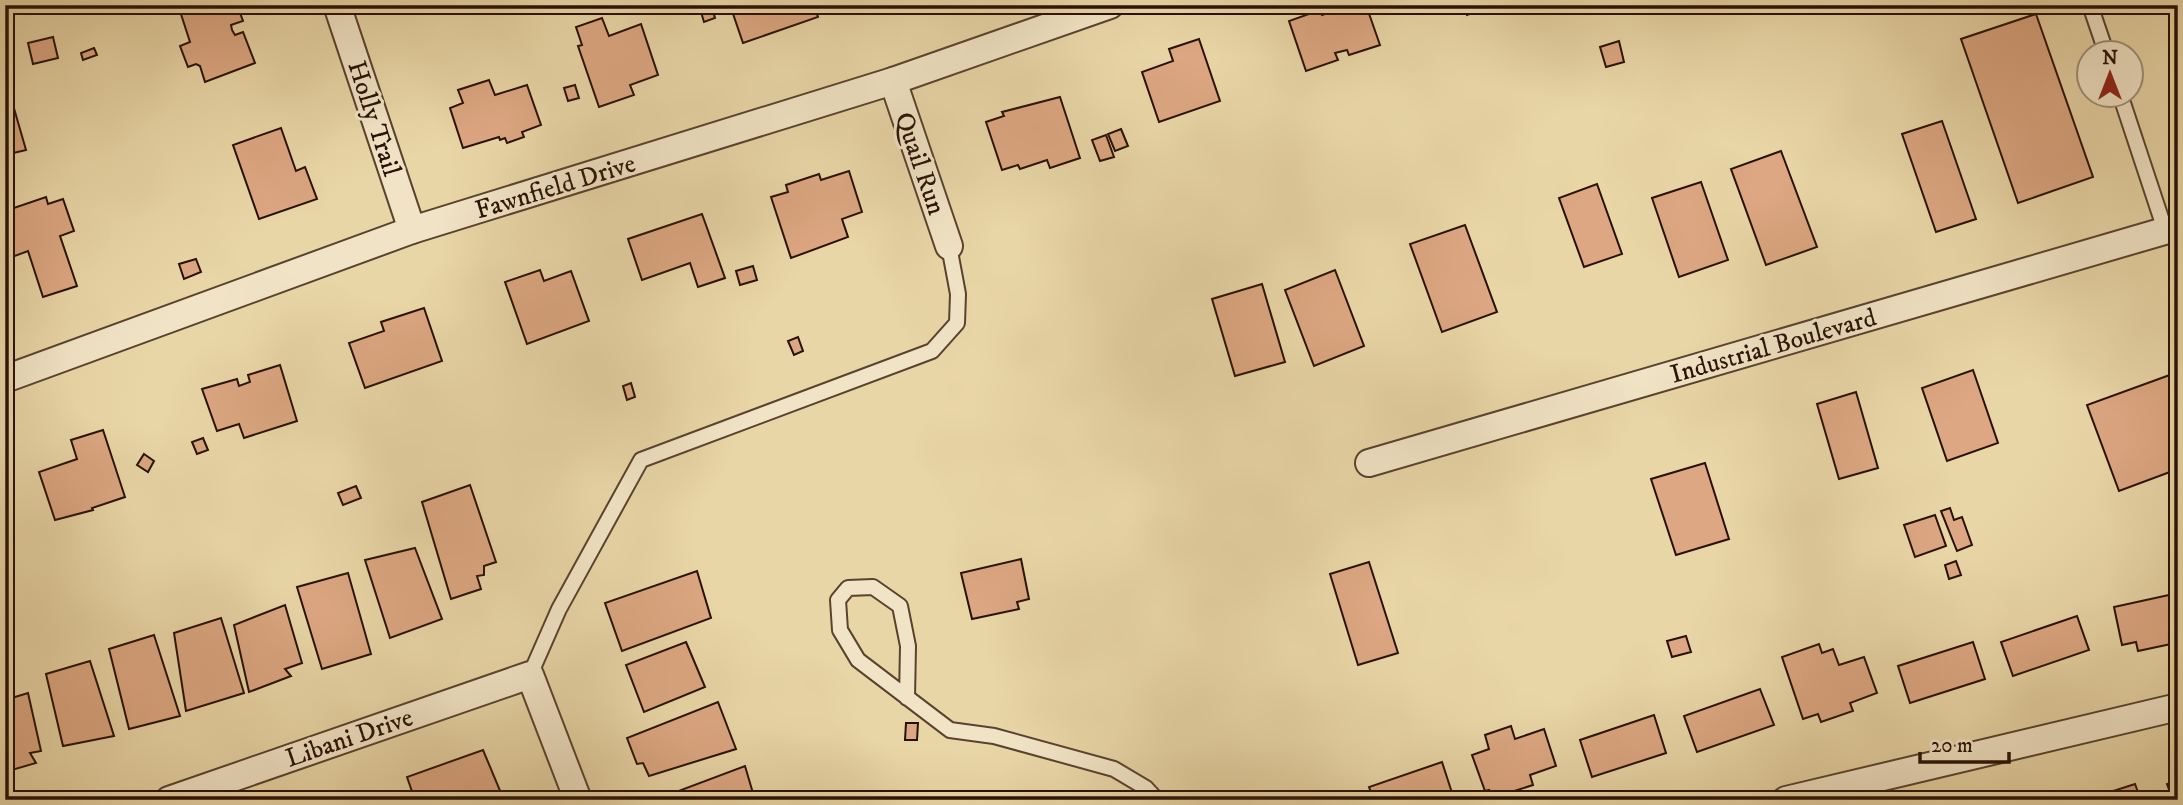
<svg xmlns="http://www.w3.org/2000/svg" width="2183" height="805" viewBox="0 0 2183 805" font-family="'IM FELL DW Pica',serif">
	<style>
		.building { fill: #dca782; stroke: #291105; stroke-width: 2 }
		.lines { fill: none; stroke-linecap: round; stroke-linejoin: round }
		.lane-casing { stroke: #59422e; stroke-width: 18 }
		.street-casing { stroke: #59422e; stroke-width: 30 }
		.lane { stroke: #f1e4c6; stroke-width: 14 }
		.street { stroke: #f1e4c6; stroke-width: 26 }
		.labels { text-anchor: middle; stroke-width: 6; stroke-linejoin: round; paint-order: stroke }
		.street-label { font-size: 26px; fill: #291105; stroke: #f1e4c6 }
	</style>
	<rect width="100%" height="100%" fill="#e9d6a7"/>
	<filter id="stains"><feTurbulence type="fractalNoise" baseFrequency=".00286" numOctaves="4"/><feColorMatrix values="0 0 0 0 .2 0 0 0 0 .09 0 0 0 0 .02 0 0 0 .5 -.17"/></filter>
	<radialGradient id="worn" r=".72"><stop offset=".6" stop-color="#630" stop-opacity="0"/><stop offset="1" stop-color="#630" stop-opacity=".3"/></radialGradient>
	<g class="building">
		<polygon points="178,5 237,5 243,21 231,25 232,30 235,35 243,32 255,63 205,82 200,66 196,64 188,67 180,46 190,42"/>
		<polygon points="699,5 711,5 715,18 704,22"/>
		<polygon points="730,5 814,5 818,17 743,43"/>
		<polygon points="1366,5 1380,45 1349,55 1347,50 1335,53 1338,60 1306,71 1289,21 1320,10 1322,15 1334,11 1333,5"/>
		<polygon points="1463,5 1494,5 1467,15"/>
		<polygon points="2036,14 2093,177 2018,203 1961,39"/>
		<polygon points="602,18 609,36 641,24 658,75 630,85 634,95 599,107 578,46 582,45 576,27"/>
		<polygon points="53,37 58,58 33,64 28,43"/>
		<polygon points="1199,39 1220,101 1159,122 1142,72 1173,61 1169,49"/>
		<polygon points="1619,41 1624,62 1606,67 1600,47"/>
		<polygon points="94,48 97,55 83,60 81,53"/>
		<polygon points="5,77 26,150 5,155"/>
		<polygon points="489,80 495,95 527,85 541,125 522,132 524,137 507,143 505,138 500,140 499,137 463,148 450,108 463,103 458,90"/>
		<polygon points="575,85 579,98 568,101 564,88"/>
		<polygon points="1060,97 1080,158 1050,168 1047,160 1020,169 1018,165 1002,170 986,122 1004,116 1002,112"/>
		<polygon points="1942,121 1976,219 1936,232 1902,134"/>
		<polygon points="281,128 296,171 305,167 317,199 259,219 233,145"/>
		<polygon points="1121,129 1128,146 1115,151 1108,134"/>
		<polygon points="1106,135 1114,157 1100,161 1092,140"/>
		<polygon points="1781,151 1817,247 1766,265 1731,169"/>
		<polygon points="849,171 862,212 842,219 848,237 791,258 771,197 788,192 786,185 819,174 821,180"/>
		<polygon points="1701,182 1728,260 1679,277 1652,198"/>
		<polygon points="1597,184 1622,254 1584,267 1559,198"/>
		<polygon points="46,197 48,204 63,199 74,231 60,236 77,286 43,297 28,251 12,257 5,237 5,211"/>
		<polygon points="702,214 725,278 698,287 690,263 642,280 628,239"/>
		<polygon points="1465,225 1497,312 1442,332 1410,244"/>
		<polygon points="196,259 201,272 184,279 179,264"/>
		<polygon points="753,266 757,280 740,285 736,271"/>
		<polygon points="540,270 544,281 571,271 589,321 527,344 505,282"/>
		<polygon points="1335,270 1364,346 1314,366 1285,290"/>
		<polygon points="1262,284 1285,362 1235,376 1212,299"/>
		<polygon points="424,308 442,361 365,388 349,343 384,331 381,322"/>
		<polygon points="798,337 803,351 794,355 788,341"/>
		<polygon points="280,365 297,421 244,438 239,424 217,431 202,389 237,379 239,386 250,382 248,375"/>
		<polygon points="1973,370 1998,443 1947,461 1922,388"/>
		<polygon points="2178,372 2178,469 2119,491 2087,405"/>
		<polygon points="631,383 635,397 627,400 623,386"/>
		<polygon points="1856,392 1878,468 1839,479 1817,404"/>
		<polygon points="103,430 125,497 92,508 93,510 55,520 39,472 77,459 71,440"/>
		<polygon points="203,438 208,450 197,454 192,442"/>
		<polygon points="144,454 154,461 148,472 137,465"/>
		<polygon points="1705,463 1729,539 1676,555 1651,479"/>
		<polygon points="470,485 496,562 484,566 484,575 477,576 481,589 451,599 422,502"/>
		<polygon points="356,486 361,498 343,505 338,493"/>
		<polygon points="1950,508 1954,520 1962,517 1972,545 1957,551 1941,511"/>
		<polygon points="1935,515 1946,546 1915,557 1904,525"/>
		<polygon points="415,548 442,619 390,638 365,560"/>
		<polygon points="1021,559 1029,599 1017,602 1019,609 972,619 961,573"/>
		<polygon points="1956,561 1961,575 1949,579 1945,565"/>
		<polygon points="1369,562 1398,653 1358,665 1330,574"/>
		<polygon points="697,571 711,618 622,651 605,603"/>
		<polygon points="348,573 371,654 322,669 297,587"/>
		<polygon points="2178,593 2178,633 2169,635 2171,644 2138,651 2136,642 2122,645 2114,607"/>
		<polygon points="285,605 302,663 285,669 291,676 249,692 234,625"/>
		<polygon points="2077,616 2089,650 2013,676 2001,642"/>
		<polygon points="221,618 244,693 186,711 174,633"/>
		<polygon points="154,635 180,716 129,729 109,649"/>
		<polygon points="1686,636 1691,652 1672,657 1667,641"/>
		<polygon points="686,642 705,687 644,712 626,665"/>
		<polygon points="1973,642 1985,679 1910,703 1898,666"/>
		<polygon points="1819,644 1822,653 1833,649 1839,665 1864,657 1877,693 1850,703 1853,711 1821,722 1818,714 1803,719 1782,657"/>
		<polygon points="90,661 114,736 63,746 46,674"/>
		<polygon points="1760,689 1774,725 1697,752 1684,716"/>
		<polygon points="28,693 41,751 30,753 36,763 5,772 5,700"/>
		<polygon points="718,702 736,749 649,776 643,763 637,764 627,738"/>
		<polygon points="1654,715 1666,753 1592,777 1580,740"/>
		<polygon points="906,723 918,723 917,740 905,740"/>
		<polygon points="1511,726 1515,739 1544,729 1556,766 1530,775 1533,785 1505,794 1507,800 1492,800 1489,790 1485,791 1472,755 1489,749 1485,735"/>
		<polygon points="483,750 501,793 485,800 415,800 407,777"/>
		<polygon points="1442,762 1454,799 1374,800 1369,787"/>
		<polygon points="745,766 755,800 666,800 665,796"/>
		<polygon points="2178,780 2178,800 2173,800 2167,784"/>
		<polygon points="2135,784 2141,800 2085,800"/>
	</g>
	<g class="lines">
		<defs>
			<g id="lane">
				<polyline points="2090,5 2106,52"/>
				<polyline points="2120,94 2165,230"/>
				<polyline points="530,675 559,609 641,460 932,351 957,323 958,294 949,246"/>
				<polyline points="907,698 908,646 900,606 873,587 848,588 838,600 840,630 858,660 950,730 994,736 1114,769 1146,788 1157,800"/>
			</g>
			<g id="street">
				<polyline points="337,5 412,230"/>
				<polyline points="893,81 949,246"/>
				<polyline points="5,379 412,230 893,81 1110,5"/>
				<polyline points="1369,463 2178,227"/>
				<polyline points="169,800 530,675 578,800"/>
				<polyline points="1786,800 2178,707"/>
			</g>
		</defs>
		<use href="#lane" class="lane-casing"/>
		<use href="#street" class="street-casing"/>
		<use href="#lane" class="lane"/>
		<use href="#street" class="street"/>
	</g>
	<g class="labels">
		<g class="street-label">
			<text transform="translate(375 118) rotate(72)" y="9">Holly Trail</text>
			<text transform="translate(921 163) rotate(71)" y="9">Quail Run</text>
			<text transform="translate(555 186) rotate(-17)" y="9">Fawnfield Drive</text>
			<text transform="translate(1773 345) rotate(-16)" y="9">Industrial Boulevard</text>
			<text transform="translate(349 737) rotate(-19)" y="9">Libani Drive</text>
		</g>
	</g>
	<rect width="2183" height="805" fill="none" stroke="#e9d6a7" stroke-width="28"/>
	<rect x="7" y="7" width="2169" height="791" fill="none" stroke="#291105" stroke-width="3.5"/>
	<rect x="14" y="14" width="2155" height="777" fill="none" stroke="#291105" stroke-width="2"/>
	<g transform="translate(2110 74)"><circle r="33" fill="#f1e4c6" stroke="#a19079" stroke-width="2"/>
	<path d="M0-5L12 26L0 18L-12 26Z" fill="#8f2418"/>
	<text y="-10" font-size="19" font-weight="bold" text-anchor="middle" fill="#291105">N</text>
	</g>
	<path d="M1920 752v10h89v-10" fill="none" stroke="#291105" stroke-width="3.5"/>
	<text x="1931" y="752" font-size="21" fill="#291105" stroke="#f1e4c6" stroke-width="5" paint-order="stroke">20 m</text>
	<rect width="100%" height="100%" filter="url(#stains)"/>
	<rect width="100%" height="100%" fill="url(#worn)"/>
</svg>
